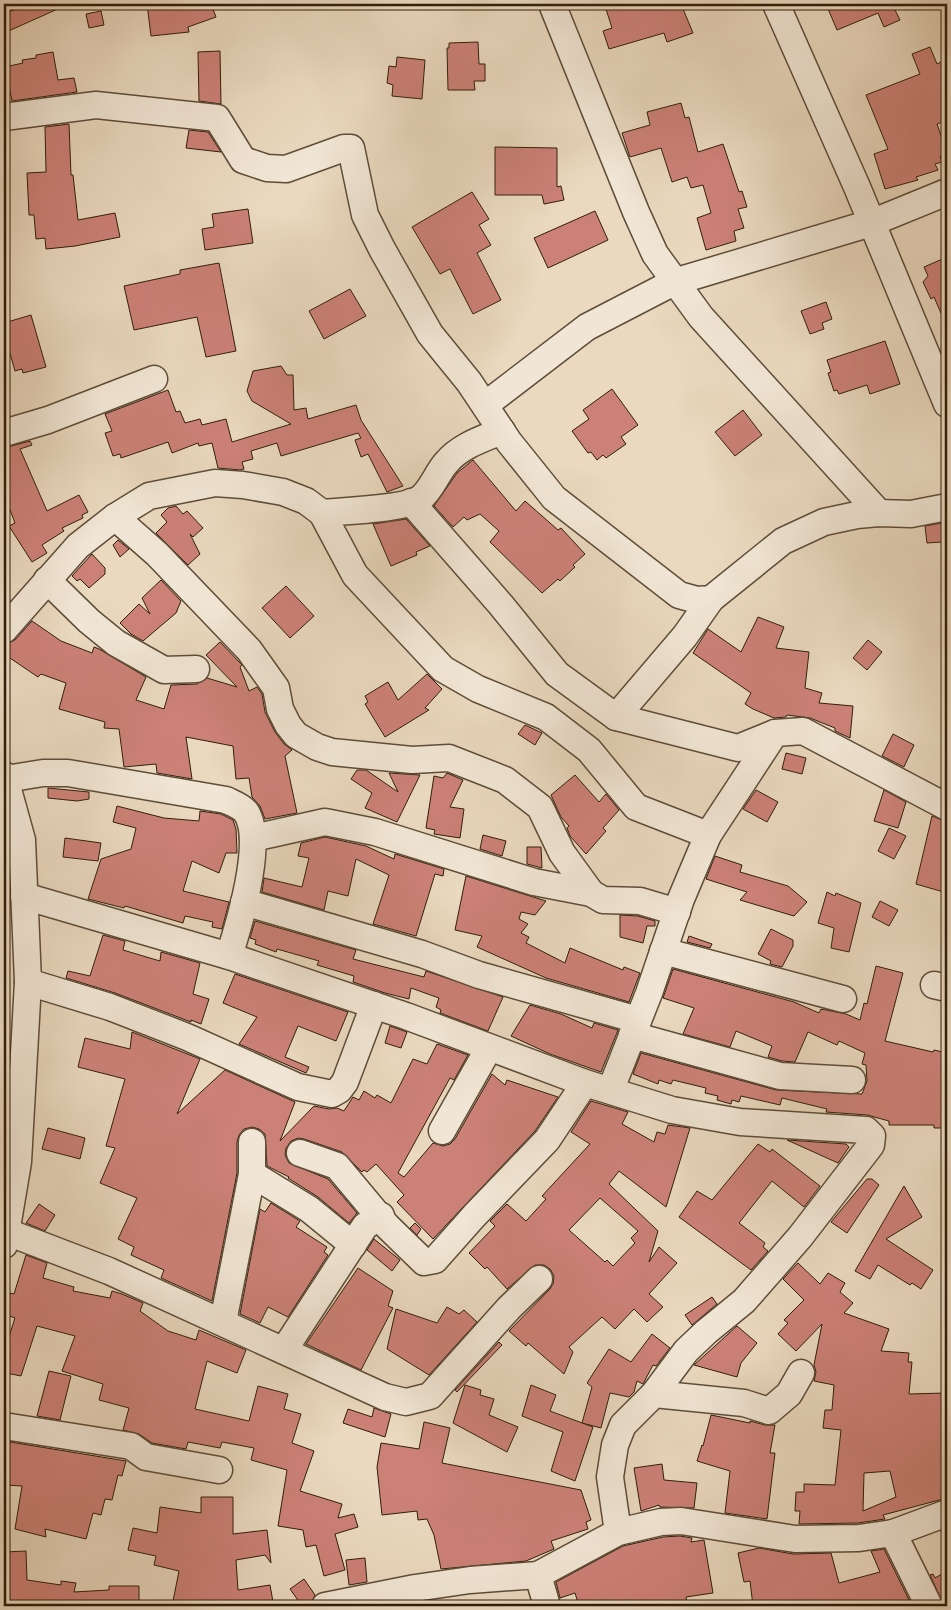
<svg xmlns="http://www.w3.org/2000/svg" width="951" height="1610" viewBox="0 0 951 1610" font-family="'Old Standard TT',serif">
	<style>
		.building { fill: #cc8177; stroke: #301e0b; fill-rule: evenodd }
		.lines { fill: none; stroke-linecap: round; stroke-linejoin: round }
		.minor-casing { stroke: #5e4d38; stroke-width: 29 }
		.minor { stroke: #f1e6d5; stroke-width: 26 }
	</style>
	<rect width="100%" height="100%" fill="#ead9bf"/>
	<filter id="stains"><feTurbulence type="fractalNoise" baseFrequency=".004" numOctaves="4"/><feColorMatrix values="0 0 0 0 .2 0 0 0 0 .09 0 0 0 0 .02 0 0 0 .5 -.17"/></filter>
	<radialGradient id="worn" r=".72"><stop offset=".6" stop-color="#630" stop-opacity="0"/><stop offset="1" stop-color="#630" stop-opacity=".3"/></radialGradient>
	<g class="building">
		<polygon points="27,4 69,4 4,33 4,14"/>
		<polygon points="147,4 211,4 216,17 188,27 189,32 151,36"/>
		<polygon points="613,4 681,4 693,33 667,42 664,33 609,49 603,31 612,28 605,6"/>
		<polygon points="826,4 899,4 893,6 900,20 884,27 878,13 837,30"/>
		<polygon points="101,11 104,25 89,28 86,14"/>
		<polygon points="478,42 479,64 485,64 485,81 474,81 475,90 448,90 447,48 449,48 449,43"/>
		<polygon points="930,47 937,64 947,59 947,120 937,124 947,153 940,156 942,162 935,164 938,170 916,177 918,180 885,189 874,154 888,149 866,95 920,74 912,54"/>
		<polygon points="220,51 221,104 199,101 198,52"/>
		<polygon points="53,52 58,80 74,78 77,92 12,101 5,67 23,63 22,60 36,58 36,55"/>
		<polygon points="397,57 425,60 422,99 392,96 393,85 387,83 389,66 396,67"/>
		<polygon points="681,103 685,118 689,117 698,152 723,144 739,192 742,191 747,207 738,209 744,228 734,231 736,241 706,250 697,218 711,213 703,185 691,188 687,177 672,182 661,148 630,157 622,133 650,125 647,112"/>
		<polygon points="69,124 71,175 73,175 78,220 115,213 120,237 75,246 46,249 45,238 36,239 34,215 29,215 27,173 46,172 45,127"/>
		<polygon points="189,130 208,132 221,152 186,148"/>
		<polygon points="495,147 557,148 557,187 561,186 564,200 544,204 542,195 495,195"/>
		<polygon points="472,192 489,219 479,225 491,245 477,253 501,300 473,314 450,269 440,274 412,227"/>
		<polygon points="248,209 253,243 205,250 202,229 214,227 212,214"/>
		<polygon points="595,211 608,240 548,268 534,238"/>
		<polygon points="947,257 947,327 934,297 931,299 923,282 928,276 924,267"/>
		<polygon points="219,263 236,351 206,357 197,317 134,330 124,286 180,274 180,270"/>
		<polygon points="350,289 366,316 324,339 309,311"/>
		<polygon points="826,302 832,319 822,323 824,329 810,334 801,311"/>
		<polygon points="31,315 46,367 23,373 22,369 15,371 4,332 4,323"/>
		<polygon points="885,341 900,384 870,394 867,385 839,394 837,390 834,391 828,373 831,372 827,360"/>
		<polygon points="281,366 287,375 293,375 294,410 306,408 308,419 356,405 361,420 403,486 387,492 368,454 361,457 355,440 361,438 358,433 281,456 277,443 251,451 253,459 242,462 244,469 240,470 218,468 212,443 199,446 198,443 172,453 168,442 121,458 120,454 113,456 105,433 112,431 105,414 168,390 176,412 180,411 185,423 200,419 202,425 226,419 232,442 291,424 252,401 247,391 253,371"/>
		<polygon points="612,389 638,425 621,437 626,444 606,458 603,455 597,460 591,452 588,453 572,431 589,419 583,410"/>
		<polygon points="743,410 762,435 735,456 715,432"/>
		<polygon points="30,441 32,445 20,449 47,511 79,495 88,512 82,515 83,518 62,528 64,531 42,545 47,553 32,562 9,526 15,523 4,494 4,448"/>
		<polygon points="473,460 516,511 525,501 558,530 561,528 585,554 573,565 575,567 560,581 558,579 542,593 490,542 499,531 480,514 467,520 464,517 453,527 434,506 457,473"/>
		<polygon points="176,506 183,514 187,511 203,528 193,537 190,534 200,554 188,565 156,533 167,522 161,515 168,508"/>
		<polygon points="406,519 430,546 416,552 417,555 391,566 373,524"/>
		<polygon points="947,522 947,539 942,539 942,542 927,543 925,526"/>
		<polygon points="118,540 129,549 120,557 113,545"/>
		<polygon points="92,554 105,568 105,574 89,588 80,579 77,581 72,576"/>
		<polygon points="161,580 181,601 176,613 143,641 131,634 120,623 139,604 150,614 142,598"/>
		<polygon points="286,586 314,616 290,638 262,608"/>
		<polygon points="758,617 784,627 776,648 809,652 805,688 822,693 819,703 853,706 850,738 835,731 835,728 810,718 787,715 786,717 774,718 753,709 745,704 751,693 693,653 708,629 741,652"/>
		<polygon points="32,621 61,641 92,653 94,647 99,649 146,677 136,700 164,709 171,685 197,684 207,678 237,687 206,655 220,642 242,665 240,667 249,691 257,687 262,694 265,712 275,732 284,744 292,750 285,756 297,813 265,819 260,806 252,797 249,778 236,779 233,746 186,737 192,779 157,773 156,764 124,767 119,729 104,728 105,722 59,709 66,683 41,674 38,677 4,654 4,645 15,640"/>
		<polygon points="868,640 882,652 867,670 853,658"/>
		<polygon points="427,674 442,689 425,708 429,710 385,737 365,704 368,702 365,696 388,682 398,700"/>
		<polygon points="525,725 542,733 535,745 518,734"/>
		<polygon points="893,734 914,745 904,767 882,756"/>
		<polygon points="786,753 806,758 802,774 782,769"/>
		<polygon points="357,770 366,770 398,792 389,773 420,775 397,822 365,808 372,793 351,779"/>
		<polygon points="447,773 463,780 450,807 464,809 460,838 434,834 435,830 426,828 434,776 443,778"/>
		<polygon points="575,775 599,802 606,794 619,810 603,828 606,831 586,854 570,836 567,828 569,826 561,817 551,795"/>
		<polygon points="48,788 89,792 89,799 77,801 48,798"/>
		<polygon points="756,790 778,802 767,822 743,809"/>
		<polygon points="884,790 906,802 898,828 874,821"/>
		<polygon points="117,806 164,818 199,821 200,811 221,814 233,820 236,829 237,853 226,853 219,873 192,861 183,891 229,902 222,929 212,927 213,922 185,916 183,923 125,906 124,908 88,899 101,859 131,849 136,828 113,822"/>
		<polygon points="932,816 947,822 947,893 916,884"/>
		<polygon points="889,828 906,836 894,859 878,851"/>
		<polygon points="483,835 506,841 502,856 480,849"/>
		<polygon points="325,837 366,846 394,859 395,854 444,869 443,876 435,874 416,936 373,924 389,875 356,859 348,896 328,891 324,910 262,892 264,878 302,887 309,858 298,856 301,843"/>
		<polygon points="65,838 101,843 98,861 63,857"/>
		<polygon points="527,847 541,847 542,868 527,864"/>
		<polygon points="715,856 742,865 740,872 788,886 807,902 794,916 740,900 747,892 706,879"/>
		<polygon points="466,876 546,901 535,915 521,912 519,919 528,924 521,933 529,937 526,943 565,963 570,948 623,970 624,967 640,973 629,1002 546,978 477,947 482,936 455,930"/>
		<polygon points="827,892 835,896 836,893 861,903 849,952 831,948 834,928 818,923"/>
		<polygon points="880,901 898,910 889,926 872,917"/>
		<polygon points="620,915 638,916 655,921 655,926 647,926 643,943 620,937"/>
		<polygon points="255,921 356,950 353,959 424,977 426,971 503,997 488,1031 440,1013 441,1010 436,1007 439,998 411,988 409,999 385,993 353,982 354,976 317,965 319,961 277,949 276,952 255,944 256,940 250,938"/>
		<polygon points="771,929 793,940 793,946 782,967 770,964 771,961 758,954"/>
		<polygon points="103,935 125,941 123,950 160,961 161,952 200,963 193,994 209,999 201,1024 191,1020 191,1022 115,993 66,978 68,971 90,976"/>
		<polygon points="689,936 712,944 710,948 687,942"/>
		<polygon points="876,966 903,973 885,1041 933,1052 934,1050 947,1053 947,1078 943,1095 947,1095 947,1128 934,1128 934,1125 889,1125 889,1121 867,1115 826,1112 827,1109 782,1098 780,1105 741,1096 739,1102 732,1100 731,1104 717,1100 718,1096 705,1093 706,1088 673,1080 671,1084 659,1080 658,1084 633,1074 641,1053 776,1090 862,1094 867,1081 866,1065 862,1064 865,1053 839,1041 837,1045 808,1032 795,1062 782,1061 768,1057 772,1046 736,1031 730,1047 683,1034 694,1008 663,998 673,969 794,1002 819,1013 821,1009 846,1014 860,1020 864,1003 867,1004"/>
		<polygon points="235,974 348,1012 336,1041 298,1026 285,1057 309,1067 306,1073 239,1044 257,1017 223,1003"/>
		<polygon points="530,1005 561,1014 592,1028 594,1023 618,1030 601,1072 550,1054 511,1036"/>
		<polygon points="390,1026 407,1032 401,1048 385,1043"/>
		<polygon points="132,1032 200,1059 177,1114 225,1070 295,1102 280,1141 314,1106 329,1109 337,1108 344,1111 353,1097 359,1100 364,1091 375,1098 377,1095 391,1103 413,1059 427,1064 437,1044 468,1055 454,1080 450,1078 398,1173 404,1177 433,1143 443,1146 450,1144 455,1139 492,1074 505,1085 507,1080 558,1097 535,1131 433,1239 397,1202 404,1195 376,1164 367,1172 364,1170 362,1172 342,1152 304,1139 298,1138 291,1141 286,1148 285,1155 289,1163 328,1179 357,1213 349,1223 318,1197 288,1178 289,1177 267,1166 265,1134 259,1129 252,1127 244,1129 239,1135 237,1142 237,1173 212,1301 161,1278 164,1270 131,1255 134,1247 118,1239 137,1198 100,1183 115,1148 106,1146 125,1079 78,1067 85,1038 130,1049"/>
		<path d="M591,1101L628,1112L622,1124L654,1142L657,1132L665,1134L668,1125L690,1128L666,1207L619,1171L609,1184L658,1231L649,1262L659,1247L677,1263L649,1294L663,1307L647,1322L634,1309L615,1329L602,1317L569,1347L573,1352L564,1374L528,1343L526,1346L509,1331L550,1289L553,1284L554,1276L550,1269L544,1265H535L507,1289L487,1267L485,1269L469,1253L495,1226L490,1221L507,1204L526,1221L546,1199L542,1196L590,1144L571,1132ZM600,1198L638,1231L631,1238L635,1243L613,1266L607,1260L605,1262L569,1230Z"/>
		<polygon points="48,1128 85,1138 80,1159 42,1149"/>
		<polygon points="787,1140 846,1144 849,1147 838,1163"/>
		<polygon points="758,1144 770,1152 772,1149 820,1186 804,1207 772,1181 739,1223 765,1243 763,1247 768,1251 751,1270 679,1217 697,1191 712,1200"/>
		<polygon points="867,1179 872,1179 879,1185 847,1233 831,1222"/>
		<polygon points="904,1186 922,1217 886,1239 933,1270 921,1289 912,1283 910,1285 878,1265 870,1279 855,1271"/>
		<polygon points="271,1203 300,1221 296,1227 327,1247 324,1252 328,1255 288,1317 268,1307 260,1323 240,1314 260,1209 265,1212"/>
		<polygon points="39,1204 55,1215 45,1231 26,1223"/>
		<polygon points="415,1223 421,1229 417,1235 410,1228"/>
		<polygon points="374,1239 400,1260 392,1271 367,1250"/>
		<polygon points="26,1255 47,1263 43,1278 74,1287 73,1291 110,1298 112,1291 122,1294 143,1303 140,1311 168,1331 196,1340 199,1330 246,1350 237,1373 207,1361 195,1409 249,1421 258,1386 288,1394 284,1409 301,1414 292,1443 314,1451 300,1491 342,1504 338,1518 354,1514 358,1527 335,1534 345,1570 324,1576 316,1545 306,1547 303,1530 278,1526 287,1470 251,1460 254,1448 222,1442 220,1448 188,1442 186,1449 152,1443 139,1434 123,1430 129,1408 99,1400 103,1384 62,1371 75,1336 37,1326 21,1376 6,1373 10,1354 4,1352 15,1318 4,1314 10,1293 14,1294"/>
		<path d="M798,1263L820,1284L828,1273L845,1283L840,1292L853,1303L844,1313L889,1329L881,1351L909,1353L908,1362H912L909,1394L946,1393L947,1424H943L945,1466H947V1498L883,1515L885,1519L858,1523L799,1524L800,1511H795L796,1492H804V1484L835,1485L841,1430L823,1428L825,1410H832L834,1385L814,1381L816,1372L814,1365L822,1324L796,1351L778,1334L788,1323L784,1320L804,1300L783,1279ZM890,1471L896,1497L863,1511L864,1473Z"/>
		<polygon points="358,1268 393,1291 388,1306 393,1308 361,1370 306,1344"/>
		<polygon points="712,1297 717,1304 692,1325 685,1315"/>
		<polygon points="447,1307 459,1314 464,1310 477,1322 429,1375 387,1349 396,1309 437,1323"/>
		<polygon points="737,1326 757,1343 741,1363 737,1377 694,1365"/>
		<polygon points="652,1334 670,1348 656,1366 653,1365 643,1384 637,1381 634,1392 629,1397 610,1393 601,1428 582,1423 592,1387 587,1383 609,1349 631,1362"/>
		<polygon points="499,1342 502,1345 457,1392 455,1390"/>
		<polygon points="49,1371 71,1376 60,1420 37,1416"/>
		<polygon points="465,1385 481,1390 480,1395 494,1399 489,1415 518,1427 507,1452 453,1423"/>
		<polygon points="531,1385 556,1395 550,1411 593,1427 575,1481 551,1471 563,1432 522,1416"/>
		<polygon points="374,1408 391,1414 385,1437 343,1423 348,1409 372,1417"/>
		<polygon points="711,1415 750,1423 750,1421 765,1425 775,1425 770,1453 775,1453 767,1519 725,1513 730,1471 697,1461 702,1445 703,1446"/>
		<polygon points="424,1422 450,1428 442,1463 581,1490 591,1520 586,1522 588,1529 551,1541 554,1549 526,1561 441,1569 434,1535 427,1519 418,1520 417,1511 382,1515 377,1467 381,1443 419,1449"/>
		<polygon points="4,1441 126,1461 122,1476 118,1475 112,1500 105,1499 101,1515 93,1513 86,1539 45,1529 46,1537 15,1529 22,1486 4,1485"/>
		<polygon points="662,1464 664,1480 697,1483 694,1508 660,1507 659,1505 641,1511 634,1468"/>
		<polygon points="201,1497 233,1497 233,1534 267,1530 271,1563 265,1555 236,1560 238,1590 270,1585 273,1602 248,1606 247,1602 212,1605 212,1603 173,1601 179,1571 154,1565 156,1556 128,1550 133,1528 157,1533 160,1507 201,1513"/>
		<polygon points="680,1536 692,1538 691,1542 704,1540 713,1593 686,1597 687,1603 669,1606 668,1601 647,1606 579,1606 575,1593 560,1598 556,1582 623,1546 663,1537"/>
		<polygon points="759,1548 793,1554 831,1553 839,1583 880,1572 871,1551 884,1549 912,1606 753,1606 750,1581 744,1582 738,1553"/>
		<polygon points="26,1551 27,1580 61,1585 61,1581 76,1583 74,1592 109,1590 109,1586 139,1586 139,1604 50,1606 4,1600 4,1552"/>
		<polygon points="365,1558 367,1582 349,1585 346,1560"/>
		<polygon points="947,1571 947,1606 944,1606 930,1575 933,1574 935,1578"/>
		<polygon points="304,1579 315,1595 310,1606 302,1606 290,1589"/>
	</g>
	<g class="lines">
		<defs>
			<g id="minor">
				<polyline points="552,4 636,212 655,254 701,317 879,513"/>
				<polyline points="776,4 857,187 947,404"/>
				<polyline points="4,117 96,105 217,118 243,160 267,168 286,169 344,148 351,148 365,215 382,249 430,334 469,382 509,442 554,498 679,595 697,600 711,599 783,541 824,522 857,515 879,513 911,514 947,507"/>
				<polyline points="485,405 587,327 674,282 871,223 947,192"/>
				<polyline points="4,433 48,420 154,379"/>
				<polyline points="411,502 501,605 557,674 616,717 738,748 775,733"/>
				<path d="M322,513C343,511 407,509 421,498C432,489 437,473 446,463C460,446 482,439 502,431"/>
				<polyline points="115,517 157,554 249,650 276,688 280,709 288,725 296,735 317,747 332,752 412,760 449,758 505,780 540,807 562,853 591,893"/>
				<polyline points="47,580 89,621 116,643 164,670 196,669"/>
				<polyline points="4,630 78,546 115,517 149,496 215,483 243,485 283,492 306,501 322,513 355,575 443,669 478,689 546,717 589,750 636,807 708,835"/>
				<polyline points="616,717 685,636 711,599"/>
				<polyline points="4,775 22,840 28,982 18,1162 4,1245"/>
				<path d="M6,779L43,773H68L226,800C232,803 241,806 246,812C265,841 239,925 229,956"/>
				<polyline points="253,838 325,822 375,832 534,882 591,893 603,900 640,901 677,912"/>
				<polyline points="24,896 229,956 406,1016 585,1083 672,1110 740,1122 866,1130 872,1136 871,1145 800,1237 744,1301 706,1332 686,1351 654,1394 623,1425 615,1445 610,1477 618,1532"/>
				<polyline points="244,902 422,954 479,975 638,1020"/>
				<polyline points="663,951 843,999"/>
				<polyline points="28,982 110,1007 187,1037 298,1087 332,1094 339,1090 345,1082 374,1005"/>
				<polyline points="934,985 947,988"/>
				<polyline points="632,1035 780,1076 852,1080"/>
				<polyline points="611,1089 649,993 681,899 708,835 775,733 803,731 947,807"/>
				<polyline points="442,1131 489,1048"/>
				<polyline points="252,1142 252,1174 309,1209 353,1245"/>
				<polyline points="300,1153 337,1166 387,1226 424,1262 435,1260 474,1216 547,1140 585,1083"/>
				<polyline points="7,1232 109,1271 385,1397 406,1402 430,1396 509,1308 539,1279"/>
				<polyline points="223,1322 252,1174"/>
				<polyline points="284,1350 365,1226 381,1216"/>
				<polyline points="654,1394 744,1403 769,1411 789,1394 801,1373"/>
				<polyline points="4,1426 131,1446 146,1457 219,1470"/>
				<polyline points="893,1533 929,1606"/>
				<polyline points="538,1575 547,1606"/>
				<polyline points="325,1606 415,1588 470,1580 538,1575 618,1532 661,1522 681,1521 795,1539 859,1538 893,1533 947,1513"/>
			</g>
		</defs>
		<use href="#minor" class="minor-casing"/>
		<use href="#minor" class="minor"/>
	</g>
	<rect width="951" height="1610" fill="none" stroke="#ead9bf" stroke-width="20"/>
	<rect x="5" y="5" width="941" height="1600" fill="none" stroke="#301e0b" stroke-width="2.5"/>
	<rect x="10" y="10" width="931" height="1590" fill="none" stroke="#301e0b"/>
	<rect width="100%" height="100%" filter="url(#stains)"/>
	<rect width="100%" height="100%" fill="url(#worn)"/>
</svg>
